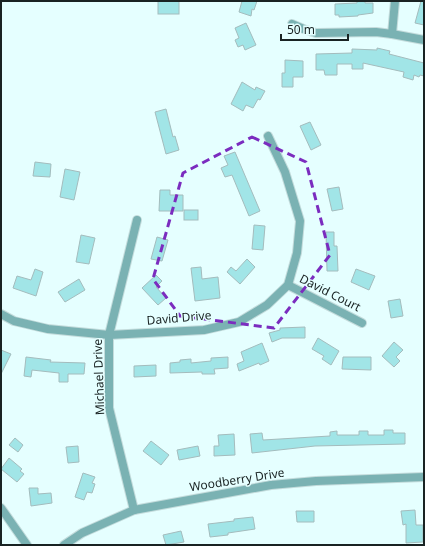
<svg xmlns="http://www.w3.org/2000/svg" width="425" height="546" viewBox="0 0 425 546" font-family="'Noto Sans',sans-serif">
	<style>
		.building { fill: #a1e5e7; stroke: #a4bcbd }
		.lines { fill: none; stroke-linecap: round; stroke-linejoin: round }
		.street-casing { stroke: #c4dcdc; stroke-width: 10 }
		.street { stroke: #7ab2b3; stroke-width: 8 }
		.marked { fill: none; stroke: #7b2cbf; stroke-width: 3; stroke-dasharray: 8 5; stroke-linejoin: round }
		.labels { text-anchor: middle; stroke-width: 3; stroke-linejoin: round; paint-order: stroke }
		.street-label { font-size: 12px; fill: #192323; stroke: #e5ffff }
	</style>
	<rect width="100%" height="100%" fill="#e5ffff"/>
	<g class="building">
		<rect x="158" y="1" width="21" height="13"/>
		<polygon points="242,1 257,1 254,10 252,9 251,16 239,12"/>
		<polygon points="357,1 365,1 365,3 373,3 373,13 358,15 358,16 339,17 339,15 335,15 335,4 357,3"/>
		<polygon points="421,1 424,1 424,25 415,23"/>
		<polygon points="246,23 256,45 245,50 243,45 238,47 235,40 239,38 235,28"/>
		<polygon points="377,48 390,51 389,54 424,63 424,76 420,75 419,77 414,75 413,80 403,77 404,72 363,63 363,69 352,69 352,64 337,64 337,75 325,75 324,70 316,70 316,54 352,53 352,49 377,50"/>
		<polygon points="285,60 303,61 303,77 293,77 293,87 282,87 282,73 285,73"/>
		<polygon points="242,82 255,90 256,87 265,91 260,100 258,99 253,108 246,105 243,111 231,104"/>
		<polygon points="166,109 173,137 175,136 179,150 166,154 155,112"/>
		<polygon points="310,122 321,145 311,150 300,126"/>
		<polygon points="235,152 260,211 249,216 232,175 225,177 221,168 228,165 224,156"/>
		<polygon points="35,162 51,164 50,177 33,176"/>
		<polygon points="65,169 80,172 74,200 60,197"/>
		<polygon points="339,187 343,209 332,211 327,189"/>
		<polygon points="160,190 170,190 170,195 183,195 183,211 159,211"/>
		<rect x="184" y="210" width="14" height="10"/>
		<polygon points="254,225 265,226 263,250 252,249"/>
		<polygon points="326,232 334,232 334,246 337,246 338,271 327,271"/>
		<polygon points="81,235 95,238 89,264 76,262"/>
		<polygon points="157,237 168,240 162,261 151,259"/>
		<polygon points="247,259 255,267 240,284 227,272 231,267 236,271"/>
		<polygon points="201,267 202,279 218,277 220,298 195,301 191,268"/>
		<polygon points="35,269 43,272 36,296 13,288 17,276 31,280"/>
		<polygon points="356,269 375,276 369,290 351,282"/>
		<polygon points="156,275 162,281 156,287 166,298 158,305 142,288"/>
		<polygon points="79,279 85,290 65,302 58,292"/>
		<polygon points="400,299 403,316 391,318 388,301"/>
		<polygon points="305,327 305,338 282,338 272,342 269,333 280,330 280,328"/>
		<polygon points="318,338 339,351 331,365 322,359 324,356 312,349"/>
		<polygon points="394,342 403,350 396,357 400,361 394,367 382,356"/>
		<polygon points="262,343 269,361 260,365 259,363 239,371 237,364 244,361 241,352"/>
		<polygon points="1,350 11,354 1,374"/>
		<polygon points="26,357 51,360 50,362 85,363 84,374 68,374 68,382 59,382 59,373 32,370 31,377 24,376"/>
		<polygon points="228,357 228,368 214,369 215,374 202,374 202,372 170,373 170,363 180,362 180,360 191,359 191,363 211,361 211,358"/>
		<polygon points="343,357 371,357 371,370 342,369"/>
		<polygon points="156,365 156,376 134,377 134,366"/>
		<polygon points="384,430 393,430 393,433 405,433 405,444 315,446 252,453 250,434 262,433 263,440 330,436 330,432 337,431 337,435 359,435 359,431 368,431 368,435 384,435"/>
		<polygon points="234,434 235,455 214,456 214,446 219,446 218,435"/>
		<polygon points="15,438 23,445 18,452 9,445"/>
		<polygon points="151,441 169,455 161,465 143,451"/>
		<polygon points="78,446 79,462 68,463 66,447"/>
		<polygon points="198,446 200,456 179,460 177,450"/>
		<polygon points="9,458 22,469 20,471 24,474 17,482 1,469"/>
		<polygon points="83,473 95,477 92,483 95,484 92,493 87,492 84,500 75,497"/>
		<polygon points="29,488 38,488 38,494 51,493 52,503 31,506"/>
		<polygon points="415,510 416,525 423,525 423,542 406,543 406,524 403,525 401,511"/>
		<polygon points="296,511 314,511 314,522 297,522"/>
		<polygon points="253,517 255,529 228,533 228,535 210,537 208,524 234,521 234,519"/>
		<polygon points="181,531 184,542 166,545 163,535"/>
	</g>
	<g class="lines">
		<defs>
			<g id="street">
				<polyline points="292,24 306,30 316,33 376,32 392,34 424,40"/>
				<polyline points="392,34 395,1"/>
				<polyline points="288,285 362,323"/>
				<polyline points="1,314 14,321 48,329 109,335 204,330 239,322 267,305 288,285 297,253 300,221 285,172 268,136"/>
				<polyline points="1,508 27,545"/>
				<polyline points="134,510 109,408 109,335 137,220"/>
				<polyline points="64,545 82,533 134,510 271,485 316,481 424,477"/>
			</g>
		</defs>
		<use href="#street" class="street-casing"/>
		<use href="#street" class="street"/>
	</g>
	<path class="marked" d="M252,137L306,162L330,255L274,328L180,316L153,279L183,173Z"/>
	<g class="labels">
		<g class="street-label">
			<text transform="translate(330 293) rotate(27)" y="4">David Court</text>
			<text transform="translate(179 318) rotate(-5)" y="4">David Drive</text>
			<text transform="translate(99 377) rotate(-92)" y="4">Michael Drive</text>
			<text transform="translate(237 480) rotate(-9)" y="4">Woodberry Drive</text>
		</g>
	</g>
	<rect width="425" height="546" fill="none" stroke="#192323" stroke-width="4"/>
	<path d="M281 34v6h67v-6" fill="none" stroke="#192323" stroke-width="2"/>
	<text x="287" y="34" font-size="12" fill="#192323" stroke="#e5ffff" stroke-width="3" paint-order="stroke">50 m</text>
</svg>
